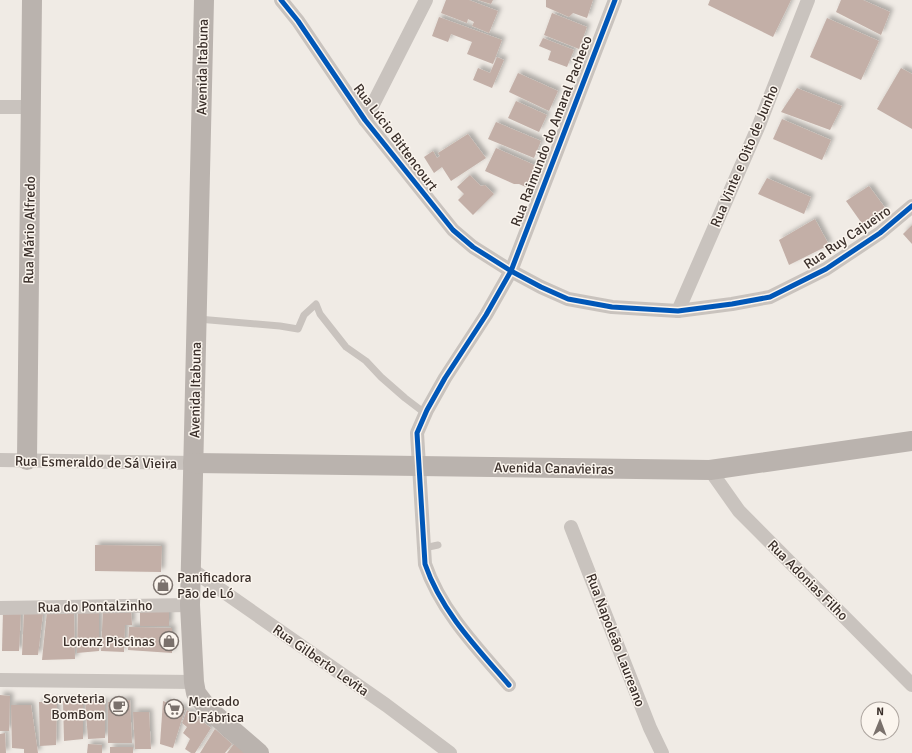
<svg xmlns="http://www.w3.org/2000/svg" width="912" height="753" viewBox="0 0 912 753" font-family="Signika,sans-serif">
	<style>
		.building { fill: #c3afa7; filter: url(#shadow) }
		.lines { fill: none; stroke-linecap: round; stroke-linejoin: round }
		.lane { stroke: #c9c3be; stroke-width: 7 }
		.street { stroke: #c9c3be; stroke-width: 14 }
		.secondary { stroke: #bab3ae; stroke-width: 20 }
		.cycleway-casing { stroke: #fbf5ee; stroke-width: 8 }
		.cycleway { stroke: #0057b8; stroke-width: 5 }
		.labels { text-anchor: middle; stroke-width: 3; stroke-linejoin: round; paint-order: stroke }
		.street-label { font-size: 14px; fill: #3b302b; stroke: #fbf5ee }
		.poi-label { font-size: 14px; fill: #3b302b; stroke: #fbf5ee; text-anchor: start }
	</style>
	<defs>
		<filter id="shadow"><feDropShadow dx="3.5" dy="-3.5" stdDeviation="2" flood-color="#0004"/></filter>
	</defs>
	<rect width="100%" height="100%" fill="#f0ebe5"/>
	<g class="building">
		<polygon points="446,0 469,0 498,11 489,33 472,26 474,22 468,19 467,23 441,13"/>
		<polygon points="478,0 493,0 491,4"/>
		<polygon points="546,0 593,0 587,18 573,13 569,17 546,7"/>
		<polygon points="710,0 791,0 773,37 708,5"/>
		<polygon points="841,0 863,0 890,12 881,35 836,12"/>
		<polygon points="552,13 587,27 579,49 544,35"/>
		<polygon points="439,17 502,40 493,64 467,54 472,42 451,34 448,42 432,36"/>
		<polygon points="827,18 879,41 861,80 810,57"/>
		<polygon points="543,38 574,50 567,67 548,60 551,51 539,46"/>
		<polygon points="497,57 504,60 492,88 473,80 478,68 490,73"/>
		<polygon points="901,68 912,74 912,129 877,109"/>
		<polygon points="518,73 558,91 549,111 509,92"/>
		<polygon points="797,88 842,106 830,130 781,112"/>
		<polygon points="516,101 547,115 539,132 508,118"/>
		<polygon points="782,119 831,140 822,160 773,139"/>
		<polygon points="496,122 541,141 534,158 488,139"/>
		<polygon points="468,134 486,158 451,181 442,167 434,173 424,157 433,151 437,158 440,156 438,153"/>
		<polygon points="496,148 539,167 530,189 519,184 514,184 485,171"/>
		<polygon points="470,175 481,186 485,185 494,194 473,215 458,200 464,194 457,187"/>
		<polygon points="767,178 811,197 804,214 758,194"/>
		<polygon points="869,186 886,209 863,225 846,201"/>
		<polygon points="815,219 829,245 789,265 779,240"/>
		<polygon points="912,225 912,244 903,234"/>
		<polygon points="95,545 162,546 161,572 95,571"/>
		<rect x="140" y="609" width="29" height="17"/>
		<polygon points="103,610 131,610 132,625 125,625 124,652 101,651"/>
		<polygon points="3,611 21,611 19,651 2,651"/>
		<polygon points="47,611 74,612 75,659 42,660"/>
		<polygon points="78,611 99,611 99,651 77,653"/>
		<polygon points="24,612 43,613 38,655 22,655"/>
		<polygon points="129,627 172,628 172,653 128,650"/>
		<polygon points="0,695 10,696 9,731 0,731"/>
		<polygon points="130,700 132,743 108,743 108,702"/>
		<polygon points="57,701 56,745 40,746 39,702"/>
		<polygon points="63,701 83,702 83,739 64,741"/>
		<polygon points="85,701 105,702 105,738 88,739"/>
		<polygon points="163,701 185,709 173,748 160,744"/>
		<polygon points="11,705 31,705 38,753 24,753 24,749 12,748"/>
		<polygon points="187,710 211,728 195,753 191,753 185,749 190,739 183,733 187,727 182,723"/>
		<polygon points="133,712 149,712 151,749 135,749"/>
		<polygon points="215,729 232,744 225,753 200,753"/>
		<polygon points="5,733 6,753 0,753 0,734"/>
		<polygon points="237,740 253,753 227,753"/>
		<polygon points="88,744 102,745 102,753 87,753"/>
		<rect x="110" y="747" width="23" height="6"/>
	</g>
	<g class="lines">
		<g class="lane">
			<polyline points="198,319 280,326 298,329 304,315 316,304 320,314 346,347 366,361 381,377 405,398 426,414"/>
			<polyline points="424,548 438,545"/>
		</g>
		<g class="street">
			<polyline points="281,0 298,21 365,120 453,230 473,247 511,271 541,287 568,299 612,307 678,311 732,304 770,297 826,269 880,233 912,206"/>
			<polyline points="0,107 30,107"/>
			<polyline points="365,120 426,0"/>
			<polyline points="678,311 759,125 808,0"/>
			<polyline points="0,460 193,463"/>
			<polyline points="710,470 739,511 912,685"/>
			<polyline points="571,527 650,728 662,753"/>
			<polyline points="191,569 386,705 450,753"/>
			<polyline points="0,608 190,605"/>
			<polyline points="0,680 194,682"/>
			<path d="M509,685C477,648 441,611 425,564L417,433L427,410L445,378L486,315L511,271L615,0"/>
		</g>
		<g class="secondary">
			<polyline points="204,0 190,605 194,682 196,693 208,709 259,753"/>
			<polyline points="27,460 32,0"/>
			<polyline points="193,463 710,470 912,441"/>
		</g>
		<defs>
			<g id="cycleway">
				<polyline points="281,0 298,21 365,120 453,230 473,247 511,271 541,287 568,299 612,307 678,311 732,304 770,297 826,269 880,233 912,206"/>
				<path d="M509,685C477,648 441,611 425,564L417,433L427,410L445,378L486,315L511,271L615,0"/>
			</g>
		</defs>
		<use href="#cycleway" class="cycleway-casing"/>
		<use href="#cycleway" class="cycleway"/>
	</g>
	<defs>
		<symbol id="shop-ring" viewBox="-11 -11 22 22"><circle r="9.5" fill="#fbf5ee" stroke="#7a716c" stroke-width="1.5"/><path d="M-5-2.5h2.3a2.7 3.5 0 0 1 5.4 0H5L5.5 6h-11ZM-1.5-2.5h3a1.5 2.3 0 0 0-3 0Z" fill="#7a716c"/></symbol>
		<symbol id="cafe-ring" viewBox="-11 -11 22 22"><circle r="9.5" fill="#fbf5ee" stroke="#7a716c" stroke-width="1.5"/><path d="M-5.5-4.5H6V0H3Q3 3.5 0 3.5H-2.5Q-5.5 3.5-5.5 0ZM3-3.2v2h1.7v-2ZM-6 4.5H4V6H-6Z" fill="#7a716c"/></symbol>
		<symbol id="supermarket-ring" viewBox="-11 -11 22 22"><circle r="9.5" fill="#fbf5ee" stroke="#7a716c" stroke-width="1.5"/><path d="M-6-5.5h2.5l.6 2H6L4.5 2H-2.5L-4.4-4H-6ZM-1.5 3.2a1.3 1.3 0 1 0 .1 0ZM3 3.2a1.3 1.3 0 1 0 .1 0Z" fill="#7a716c"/></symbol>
	</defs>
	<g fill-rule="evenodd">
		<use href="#shop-ring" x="152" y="574" width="22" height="22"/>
		<use href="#shop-ring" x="158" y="630" width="22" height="22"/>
		<use href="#cafe-ring" x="108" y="695" width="22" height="22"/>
		<use href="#supermarket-ring" x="163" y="698" width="22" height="22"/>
	</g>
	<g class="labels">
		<g class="street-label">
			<text transform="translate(202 67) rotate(-89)" y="5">Avenida Itabuna</text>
			<text transform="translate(551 131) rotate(-69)" y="5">Rua Raimundo do Amaral Pacheco</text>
			<text transform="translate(396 137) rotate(53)" y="5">Rua Lúcio Bittencourt</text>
			<text transform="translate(744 156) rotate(-67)" y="5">Rua Vinte e Oito de Junho</text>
			<text transform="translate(29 230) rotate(-89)" y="5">Rua Mário Alfredo</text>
			<text transform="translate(847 237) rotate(-34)" y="5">Rua Ruy Cajueiro</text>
			<text transform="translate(195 390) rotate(-89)" y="5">Avenida Itabuna</text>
			<text transform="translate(96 462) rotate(1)" y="5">Rua Esmeraldo de Sá Vieira</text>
			<text transform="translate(554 468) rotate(1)" y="5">Avenida Canavieiras</text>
			<text transform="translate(808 580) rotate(45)" y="5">Rua Adonias Filho</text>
			<text transform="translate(95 606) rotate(-1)" y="5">Rua do Pontalzinho</text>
			<text transform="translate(616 640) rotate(69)" y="5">Rua Napoleão Laureano</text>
			<text transform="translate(321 660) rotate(35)" y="5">Rua Gilberto Levita</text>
		</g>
		<g class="poi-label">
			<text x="177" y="582">Panificadora<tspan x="177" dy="16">Pão de Ló</tspan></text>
			<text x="155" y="646" text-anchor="end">Lorenz Piscinas</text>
			<text x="105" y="703" text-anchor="end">Sorveteria<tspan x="105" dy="16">BomBom</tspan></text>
			<text x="188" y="706">Mercado<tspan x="188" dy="16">D'Fábrica</tspan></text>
		</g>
	</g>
	<g transform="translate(880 721) rotate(1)"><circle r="19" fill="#fbf5ee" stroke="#aea6a0"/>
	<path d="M0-3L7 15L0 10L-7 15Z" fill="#7a716c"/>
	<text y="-6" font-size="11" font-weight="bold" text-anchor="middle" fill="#3b302b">N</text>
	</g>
</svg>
